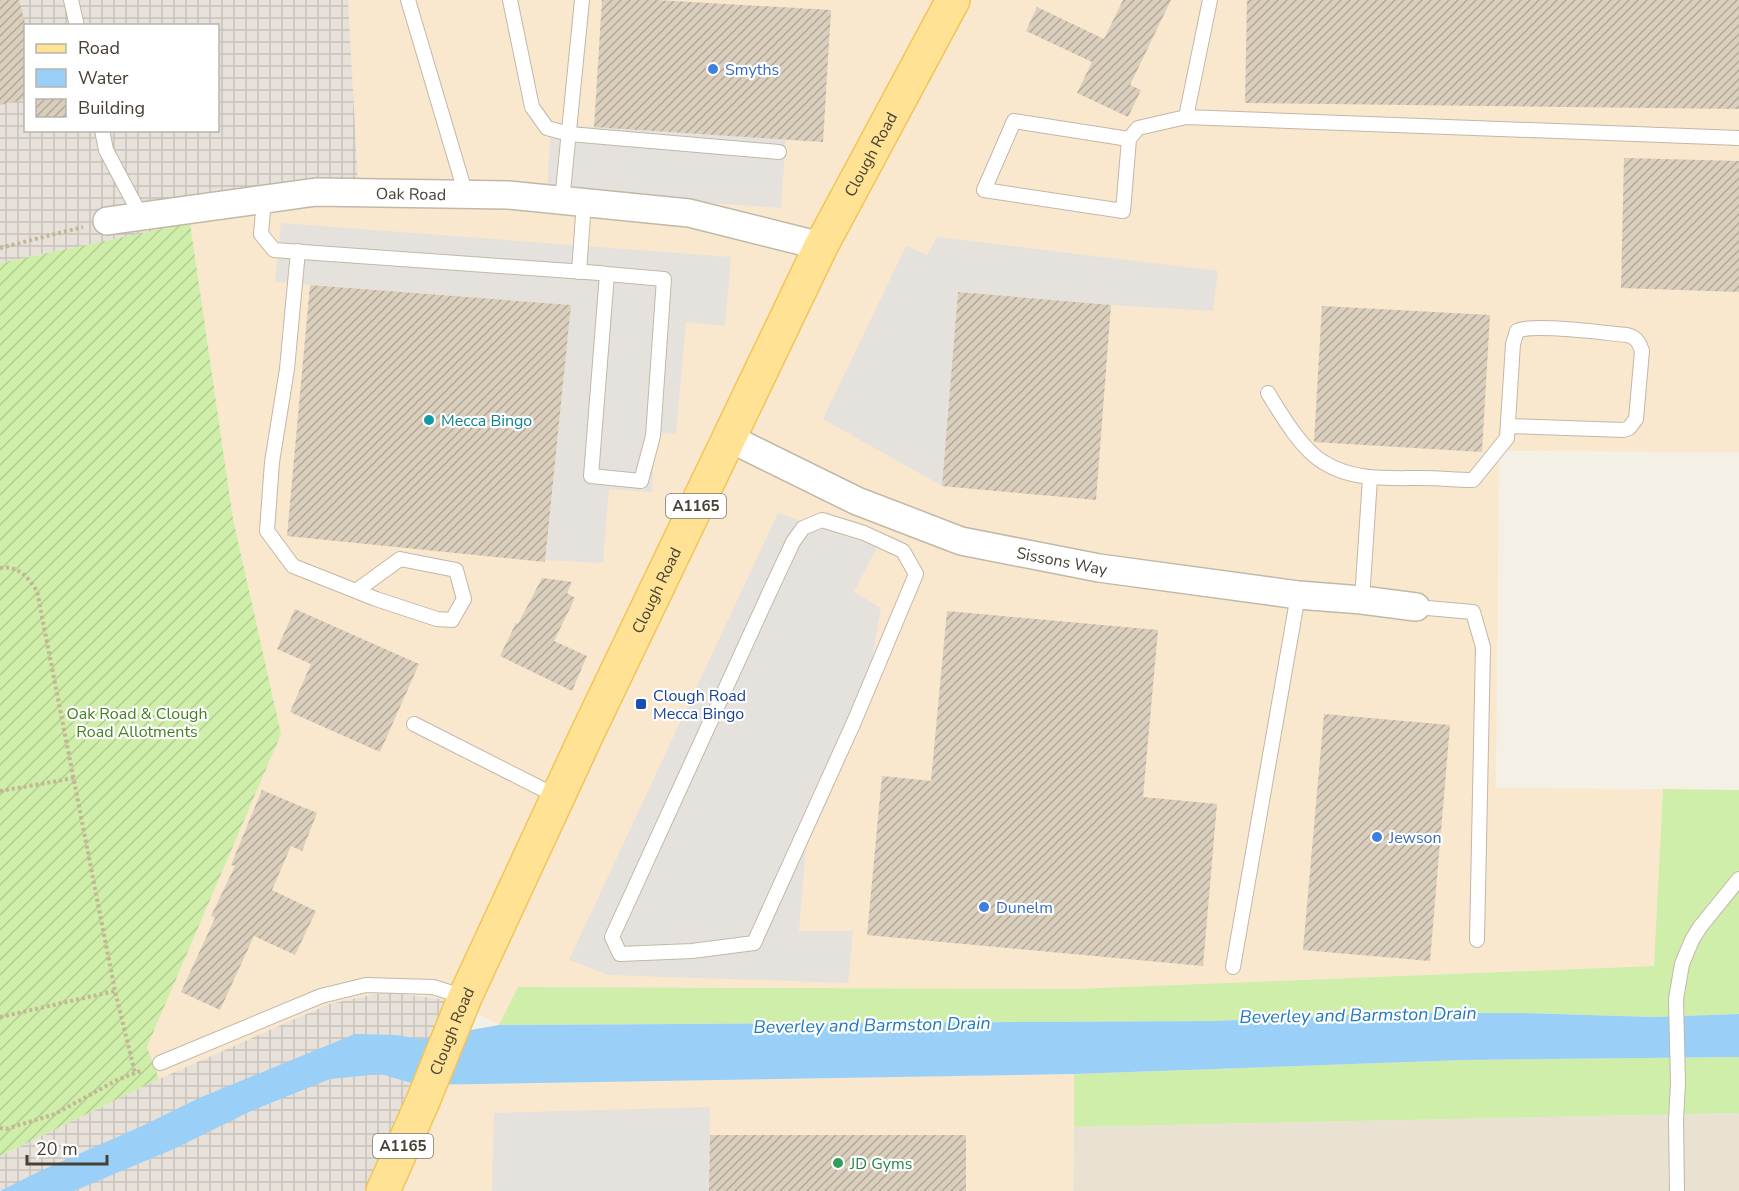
<svg xmlns="http://www.w3.org/2000/svg" width="1739" height="1191" viewBox="0 0 1739 1191" font-family="'Nunito Sans',sans-serif">
	<style>
		.residential { fill: #e9e2d3 }
		.commercial { fill: #f9e7ce }
		.industrial { fill: url(#industrial-grid); fill-rule: evenodd }
		.grass { fill: #ceeea9 }
		.garden { fill: url(#garden-furrows) }
		.parking { fill: #e5e2de }
		.water { fill: #9ad0f8 }
		.building { fill: url(#building-hatch) }
		.lines { fill: none; stroke-linecap: round; stroke-linejoin: round }
		.service-casing { stroke: #c1b8a7; stroke-width: 16 }
		.minor-casing { stroke: #c1b8a7; stroke-width: 30 }
		.primary-casing { stroke: #f1c557; stroke-width: 36 }
		.path { stroke: #c4b596; stroke-width: 4; stroke-dasharray: 3 3; stroke-linecap: butt }
		.service { stroke: #fff; stroke-width: 14 }
		.minor { stroke: #fff; stroke-width: 27 }
		.primary { stroke: #ffe294; stroke-width: 33 }
		.shop-dot { fill: #3f7fe0; stroke: #fff; stroke-width: 2 }
		.culture-dot { fill: #0f9aa8; stroke: #fff; stroke-width: 2 }
		.transit-dot { fill: #1a4fb4; stroke: #fff; stroke-width: 2 }
		.leisure-dot { fill: #2e9e5b; stroke: #fff; stroke-width: 2 }
		.labels { text-anchor: middle; stroke-width: 4.5; stroke-linejoin: round; paint-order: stroke }
		.shield { fill: #fff; stroke: #7f7971; stroke-width: 1.5 }
		.shield-label { font-size: 15px; font-weight: bold; fill: #484034 }
		.shop-label { font-size: 16px; fill: #366cbe; stroke: #fff; text-anchor: start }
		.street-label { font-size: 16px; fill: #484034; stroke: #fff }
		.culture-label { font-size: 16px; fill: #0d838f; stroke: #fff; text-anchor: start }
		.transit-label { font-size: 16px; fill: #164399; stroke: #fff; text-anchor: start }
		.park-label { font-size: 16px; fill: #438020; stroke: #fff }
		.leisure-label { font-size: 16px; fill: #27864d; stroke: #fff; text-anchor: start }
		.water-label { font-size: 18px; font-style: italic; fill: #217ac0; stroke: #fff }
	</style>
	<defs>
		<pattern id="industrial-grid" width="8" height="8" patternUnits="userSpaceOnUse" patternTransform="scale(1.5)"><rect width="8" height="8" fill="#e7e1da"/><path d="M0 4h8M4 0v8" fill="none" stroke="#c8c2bc"/></pattern>
		<pattern id="garden-furrows" width="10" height="10" patternUnits="userSpaceOnUse" patternTransform="scale(1.5)"><rect width="10" height="10" fill="#ceeea9"/><path d="M-1 1l2-2M0 10L10 0M9 11l2-2" fill="none" stroke="#b2cd92"/></pattern>
		<pattern id="building-hatch" width="6" height="6" patternUnits="userSpaceOnUse" patternTransform="scale(1.5)"><rect width="6" height="6" fill="#dacfbc"/><path d="M-1 1l2-2M0 6l6-6M5 7l2-2" fill="none" stroke="#b3a99a"/></pattern>
	</defs>
	<rect width="100%" height="100%" fill="#f5f0e5"/>
	<polygon class="residential" points="1739,1113 1739,1191 1073,1191 1074,1127"/>
	<g class="commercial">
		<polygon points="348,0 1739,0 1739,452 1499,451 1496,788 1663,789 1654,966 1074,989 518,987 499,1025 455,1001 385,992 329,1004 159,1079 147,1047 281,734 233,519 190,223 304,200 359,201"/>
		<polygon points="1074,1074 1073,1191 365,1191 418,1085"/>
	</g>
	<g class="industrial">
		<path d="M0,0H348L359,201L304,200L0,263ZM26,26H218V130H26Z"/>
		<polygon points="385,992 455,1001 418,1085 365,1191 0,1191 0,1156 159,1079 329,1004"/>
	</g>
	<g class="grass">
		<polygon points="1663,789 1739,790 1739,1014 1653,1017 1523,1013 1392,1013 1215,1021 499,1025 518,987 1074,989 1654,966"/>
		<polygon points="1739,1057 1739,1113 1074,1127 1074,1074 1465,1060"/>
	</g>
	<polygon class="garden" points="190,223 233,519 281,734 147,1047 159,1079 0,1156 0,263"/>
	<g class="parking">
		<polygon points="551,124 786,139 781,208 547,192"/>
		<polygon points="281,223 731,257 725,326 686,322 676,434 654,433 652,492 609,489 603,563 546,560 571,305 275,282"/>
		<polygon points="937,237 1218,271 1213,311 1111,305 958,292 942,486 823,419 906,246 927,255"/>
		<polygon points="778,513 877,547 854,592 881,608 870,671 810,798 799,931 853,931 848,983 609,975 569,960"/>
		<polygon points="710,1107 709,1191 492,1191 494,1113"/>
	</g>
	<polygon class="water" points="1392,1013 1523,1013 1653,1017 1739,1014 1739,1057 1465,1060 1074,1074 418,1085 381,1074 330,1079 251,1111 176,1148 74,1191 0,1191 40,1171 142,1126 199,1098 355,1034 397,1035 420,1039 499,1025 1215,1021"/>
	<g class="building">
		<polygon points="0,0 19,0 26,27 26,99 0,105"/>
		<polygon points="602,0 656,0 831,10 823,142 594,127"/>
		<polygon points="1123,0 1171,0 1130,85 1141,90 1128,117 1077,93 1092,62 1026,31 1037,7 1104,39"/>
		<polygon points="1247,0 1739,0 1739,109 1245,103"/>
		<polygon points="1624,158 1739,161 1739,292 1621,288"/>
		<polygon points="310,285 571,305 545,562 287,536"/>
		<polygon points="958,292 1111,305 1096,500 942,486"/>
		<polygon points="1322,306 1490,315 1482,452 1314,442"/>
		<polygon points="542,578 572,582 567,593 575,598 554,641 587,656 572,691 500,656 516,623 518,624"/>
		<polygon points="295,609 419,664 380,752 290,712 311,664 277,649"/>
		<polygon points="947,611 1158,630 1143,797 1217,804 1203,966 867,935 882,776 931,781"/>
		<polygon points="1324,714 1450,725 1430,961 1303,950"/>
		<polygon points="262,790 317,813 302,851 291,846 272,890 316,911 295,955 254,936 220,1010 181,992 215,918 211,916 235,866 231,865"/>
		<polygon points="710,1135 966,1135 966,1191 709,1191"/>
	</g>
	<g class="lines">
		<defs>
			<g id="service">
				<polyline points="71,0 77,26"/>
				<polyline points="408,0 466,195"/>
				<polyline points="510,0 532,107 547,128 569,134 779,152"/>
				<polyline points="1186,117 1210,0"/>
				<polyline points="102,130 106,150 141,216"/>
				<polyline points="1129,139 1014,121 984,190 1123,211 1129,139 1138,128 1186,117 1739,138"/>
				<polyline points="264,199 261,234 274,250 599,273 607,274 664,279 653,436 641,481 591,476 607,274"/>
				<polyline points="562,201 582,0"/>
				<polyline points="298,251 287,369 272,462 267,531 293,566 376,599 437,619 452,620 464,599 456,570 400,559 356,591"/>
				<polyline points="579,272 584,202"/>
				<path d="M1268,393C1281,414 1301,449 1323,462C1353,481 1387,478 1422,478C1439,478 1456,480 1473,480L1507,438L1513,344L1517,331C1535,323 1604,333 1627,335C1636,337 1639,342 1642,351L1636,419L1629,428L1623,430L1509,426"/>
				<polygon points="822,520 864,533 903,551 916,574 854,722 754,943 692,951 620,954 612,937 771,589 793,542 803,528"/>
				<polyline points="1362,600 1370,478"/>
				<polyline points="1416,607 1473,612 1483,647 1477,940"/>
				<polyline points="414,724 558,797"/>
				<polyline points="1233,967 1298,595"/>
				<polyline points="160,1063 321,996 366,985 433,987 465,997"/>
				<polyline points="1677,1191 1676,1120 1678,1083 1676,999 1682,964 1692,940 1700,927 1739,879"/>
			</g>
			<g id="minor">
				<path id="s1" d="M107,221L316,192L508,195L689,213L821,246"/>
				<path id="s2" d="M729,438L857,501L961,541L1099,568L1298,595L1362,600L1416,607"/>
			</g>
			<g id="primary">
				<path id="s3" d="M383,1191L423,1101L465,997L587,734L729,438L821,246L953,0"/>
			</g>
		</defs>
		<use href="#service" class="service-casing"/>
		<use href="#minor" class="minor-casing"/>
		<use href="#primary" class="primary-casing"/>
		<g class="path">
			<polyline points="0,248 83,227"/>
			<path d="M0,568C18,565 28,577 37,591L115,991L135,1073"/>
			<polyline points="0,791 74,778"/>
			<polyline points="0,1017 115,991"/>
			<polyline points="0,1128 6,1129 55,1114 117,1080 143,1070"/>
		</g>
		<use href="#service" class="service"/>
		<use href="#minor" class="minor"/>
		<use href="#primary" class="primary"/>
	</g>
	<g class="shop-dot">
		<circle cx="713" cy="69" r="6"/>
		<circle cx="1377" cy="837" r="6"/>
		<circle cx="984" cy="907" r="6"/>
	</g>
	<circle class="culture-dot" cx="429" cy="420" r="6"/>
	<rect class="transit-dot" x="635" y="698" width="12" height="12" rx="3"/>
	<circle class="leisure-dot" cx="838" cy="1163" r="6"/>
	<g class="labels">
		<g class="shield">
			<rect x="666" y="494" width="60" height="24" rx="4.5"/>
			<rect x="373" y="1134" width="60" height="24" rx="4.5"/>
		</g>
		<g class="shield-label">
			<text x="696" y="511">A1165</text>
			<text x="403" y="1151">A1165</text>
		</g>
		<g class="shop-label">
			<text x="725" y="75">Smyths</text>
			<text x="1389" y="843">Jewson</text>
			<text x="996" y="913">Dunelm</text>
		</g>
		<g class="street-label">
			<text dy="6" stroke="none"><textPath href="#s3" startOffset="1146">Clough Road</textPath></text>
			<text dy="6" stroke="none"><textPath href="#s1" startOffset="306">Oak Road</textPath></text>
			<text dy="6" stroke="none"><textPath href="#s2" startOffset="357">Sissons Way</textPath></text>
			<text dy="6" stroke="none"><textPath href="#s3" startOffset="660">Clough Road</textPath></text>
			<text dy="6" stroke="none"><textPath href="#s3" startOffset="174">Clough Road</textPath></text>
		</g>
		<g class="culture-label">
			<text x="441" y="426">Mecca Bingo</text>
		</g>
		<g class="transit-label">
			<text x="653" y="701">Clough Road<tspan x="653" dy="18">Mecca Bingo</tspan></text>
		</g>
		<g class="park-label">
			<text x="137" y="719">Oak Road &amp; Clough<tspan x="137" dy="18">Road Allotments</tspan></text>
		</g>
		<g class="leisure-label">
			<text x="850" y="1169">JD Gyms</text>
		</g>
		<g class="water-label">
			<text transform="translate(1358 1015) rotate(-1)" y="6">Beverley and Barmston Drain</text>
			<text transform="translate(872 1025) rotate(-1)" y="6">Beverley and Barmston Drain</text>
		</g>
	</g>
	<rect x="24" y="24" width="195" height="108" fill="#ffffff" stroke="#b6b3ae" stroke-width="1.5"/>
	<rect x="36" y="44" width="30" height="9" fill="#ffe294" stroke="#b6b3ae" stroke-width="1.5"/>
	<text x="78" y="54" font-size="18" fill="#484034">Road</text>
	<rect x="36" y="69" width="30" height="18" fill="#9ad0f8" stroke="#b6b3ae" stroke-width="1.5"/>
	<text x="78" y="84" font-size="18" fill="#484034">Water</text>
	<rect x="36" y="99" width="30" height="18" fill="url(#building-hatch)" stroke="#b6b3ae" stroke-width="1.5"/>
	<text x="78" y="114" font-size="18" fill="#484034">Building</text>
	<path d="M27 1155v9h80v-9" fill="none" stroke="#484034" stroke-width="3"/>
	<text x="36" y="1155" font-size="18" fill="#484034" stroke="#ffffff" stroke-width="4.5" paint-order="stroke">20 m</text>
</svg>
